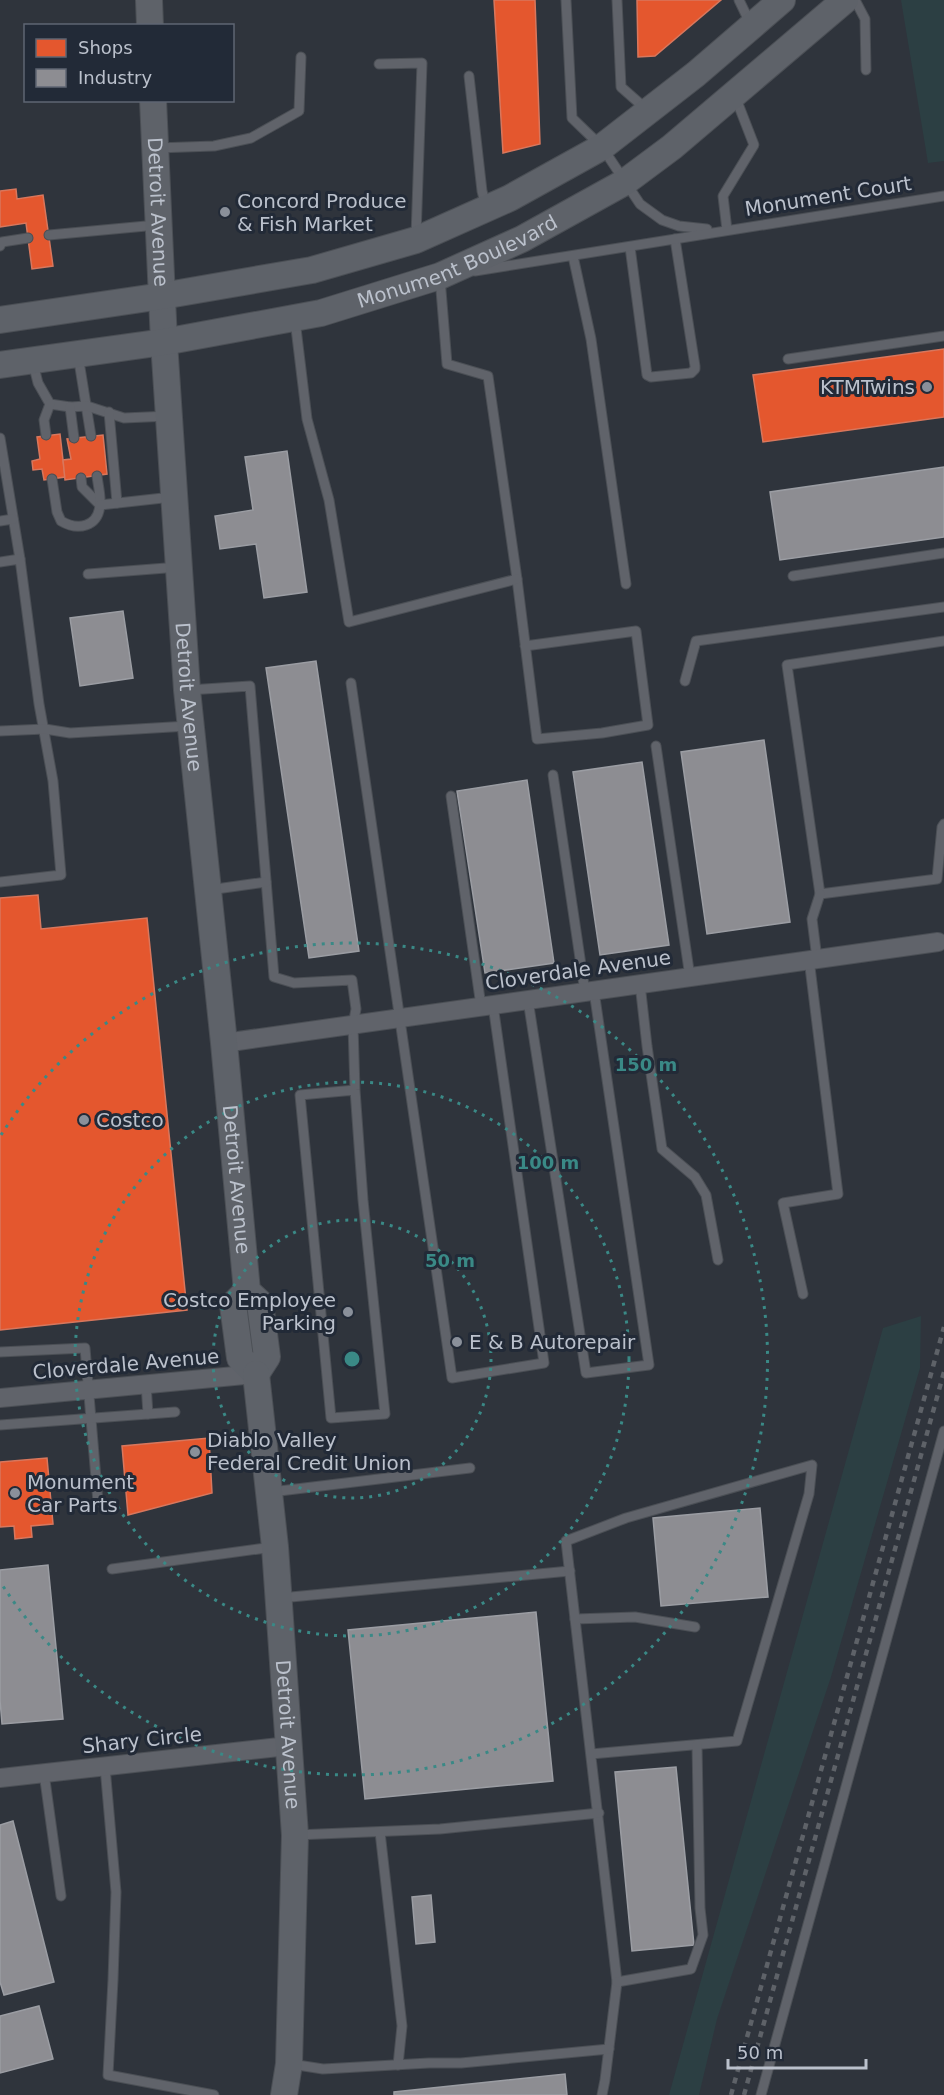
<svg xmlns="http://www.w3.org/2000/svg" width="944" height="2095" viewBox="0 0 944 2095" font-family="'DejaVu Sans',sans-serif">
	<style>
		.green { fill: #2c3f43 }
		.shops { fill: #e4572e; stroke: #d8775d; stroke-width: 1.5 }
		.industry { fill: #8d8d92; stroke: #9b9da3; stroke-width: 1.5 }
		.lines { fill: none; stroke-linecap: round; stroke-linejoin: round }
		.lane-casing { stroke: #4b4f55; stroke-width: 11 }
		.street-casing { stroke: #4b4f55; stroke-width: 20 }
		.secondary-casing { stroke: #4b4f55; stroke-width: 28 }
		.lane { stroke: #60636a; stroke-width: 9 }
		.street { stroke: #60636a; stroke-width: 18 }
		.secondary { stroke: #5e6269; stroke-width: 26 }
		.rail { stroke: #5e6268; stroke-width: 4.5; stroke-dasharray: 6 6; stroke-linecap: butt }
		.ring { fill: none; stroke: #3a8986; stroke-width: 3; stroke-dasharray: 3 6 }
		.poi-dot { fill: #8a909a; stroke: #222a37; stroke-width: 2 }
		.labels { text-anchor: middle; stroke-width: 6; stroke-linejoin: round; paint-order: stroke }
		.street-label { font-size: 20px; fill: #bbc1cc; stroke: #222a37 }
		.poi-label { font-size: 20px; fill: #bbc1cc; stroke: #222a37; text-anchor: start }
		.centre { fill: #3a8986; stroke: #222a37; stroke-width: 3 }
		.ring-label { font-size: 18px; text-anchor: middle; font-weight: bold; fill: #3a8986; stroke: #222a37; stroke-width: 6; stroke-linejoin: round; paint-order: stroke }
	</style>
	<rect width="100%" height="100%" fill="#2f343c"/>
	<g class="green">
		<polygon points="901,0 944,0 944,161 928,163"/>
		<polygon points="921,1316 920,1368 831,1677 717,2019 699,2095 669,2095 883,1328"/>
	</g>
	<g class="shops">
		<polygon points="494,0 535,0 540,144 503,153"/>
		<polygon points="637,0 721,0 655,56 638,57"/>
		<polygon points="16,189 17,199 43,195 53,266 32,269 26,223 0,227 0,191"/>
		<polygon points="944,349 944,417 763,442 753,375"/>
		<polygon points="60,434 65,477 44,480 42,469 33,470 32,461 40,459 37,437"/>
		<polygon points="103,435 107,474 65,480 63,460 71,459 67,439"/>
		<polygon points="38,895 41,929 147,918 187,1310 0,1330 0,898"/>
		<polygon points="209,1438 212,1493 128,1515 122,1446"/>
		<polygon points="47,1458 53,1524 31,1526 32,1537 15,1539 14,1526 0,1527 0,1462"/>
	</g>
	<g class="industry">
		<polygon points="287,451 307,592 264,598 256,544 220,549 215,516 253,510 245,457"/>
		<polygon points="944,467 944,537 780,560 770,492"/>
		<polygon points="123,611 133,678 80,686 70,618"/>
		<polygon points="316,661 359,951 309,958 266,668"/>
		<polygon points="764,740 790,922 707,934 681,752"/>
		<polygon points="642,762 669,945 600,955 573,772"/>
		<polygon points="527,780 554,963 485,973 457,791"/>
		<polygon points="760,1508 768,1597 661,1606 653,1518"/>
		<polygon points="48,1565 63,1719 2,1724 0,1700 0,1570"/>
		<polygon points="536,1612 553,1781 365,1799 348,1630"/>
		<polygon points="676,1767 694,1945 632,1951 615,1772"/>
		<polygon points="13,1821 54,1982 4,1995 0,1982 0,1825"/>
		<polygon points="431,1895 435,1942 416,1944 412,1897"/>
		<polygon points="39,2006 53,2059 0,2073 0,2016"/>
		<polygon points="565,2074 567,2095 394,2095 394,2092"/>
	</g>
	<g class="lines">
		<defs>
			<g id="lane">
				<polyline points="566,0 572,118 602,147 640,204 662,220 679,226 707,229"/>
				<polyline points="617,0 621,87 646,109"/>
				<polyline points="739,0 751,25"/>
				<polyline points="855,0 865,19 866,70"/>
				<polyline points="379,64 422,63 416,236"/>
				<polyline points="469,76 482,191 486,206"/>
				<polyline points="157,148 214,146 251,138 299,111 301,57"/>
				<polyline points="727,230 723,196 754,145 735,96"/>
				<polyline points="49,235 157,225"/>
				<polyline points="0,246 2,242 28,238"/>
				<polyline points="630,247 647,375 651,377 691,373 695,369 695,366 675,239"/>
				<polyline points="573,256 591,339 626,584"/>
				<polyline points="475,271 944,196"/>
				<polyline points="440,278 447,364 488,376 517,579 537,739 602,733 648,725 636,631 525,646"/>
				<polyline points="295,320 307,419 329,500 349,622 517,579"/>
				<polyline points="78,355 91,436"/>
				<polyline points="788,359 944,336"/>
				<polyline points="33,363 38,383 50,404 70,407 87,406 124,418 169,416"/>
				<polyline points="70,407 74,438"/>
				<polyline points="109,412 117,503"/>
				<polyline points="46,435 44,420 50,404"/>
				<polyline points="0,438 20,559"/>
				<polyline points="81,478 82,487 100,505"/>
				<path d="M52,479L57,512L61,521C78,531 98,527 100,505C101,496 98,485 97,476"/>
				<polyline points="100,505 172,497"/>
				<polyline points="0,521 13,519"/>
				<polyline points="0,562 20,559 39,704 53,781 61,875 0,882"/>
				<polyline points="88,574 179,567"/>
				<polyline points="793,576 944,553"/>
				<polyline points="944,641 787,665 820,894 937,879 942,827 944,824"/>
				<polyline points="685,681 696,641 944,607"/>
				<polyline points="351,683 452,1378 544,1363 493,1005"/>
				<polyline points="189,690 250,686 274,977 294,983 352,980 356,1009 353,1025 355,1090 363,1200 385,1414 331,1418 300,1095 355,1090"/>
				<polyline points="0,731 45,729 70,733 188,726"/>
				<polyline points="656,746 690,977"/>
				<polyline points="553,775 585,992"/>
				<polyline points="451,796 481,1006"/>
				<polyline points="209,890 266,882"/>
				<polyline points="817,959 812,919 820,894"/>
				<polyline points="640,984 647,1046 662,1149 695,1177 706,1195 718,1260"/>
				<polyline points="528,1000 586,1373 649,1365 594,991"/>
				<polyline points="803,1294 783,1203 838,1194 809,959"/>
				<polyline points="0,1352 85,1348 98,1502"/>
				<polyline points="146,1384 148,1414"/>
				<polyline points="0,1425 175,1412"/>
				<polyline points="271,1492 470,1468"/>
				<polyline points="112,1569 273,1547"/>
				<polyline points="280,1598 570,1571"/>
				<polyline points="575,1619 635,1617 695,1627"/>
				<polyline points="591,1754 737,1741 809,1494 812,1465 626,1518 566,1541 617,1982 605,2080 602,2095"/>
				<polyline points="105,1767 116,1892 113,1980 108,2075 214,2095"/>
				<polyline points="44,1773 61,1896"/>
				<polyline points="380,1832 402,2026 398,2065"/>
				<polyline points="296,1835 440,1829 599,1813"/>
				<polyline points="617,1982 691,1969 703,1935 700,1908 697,1745"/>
				<polyline points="291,2064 323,2069 429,2063 461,2063 609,2049"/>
				<polyline points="761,2095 944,1431"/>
			</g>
			<g id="street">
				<polyline points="224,1043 938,942"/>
				<polyline points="0,1398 256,1374"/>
				<polyline points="0,1778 288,1746"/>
			</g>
			<g id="secondary">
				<polyline points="149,0 150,26"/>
				<path id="s1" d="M153,100L164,342L187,690L224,1043L247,1291L260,1303L267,1357L256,1374L240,1358L233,1305L247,1291"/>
				<polyline points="0,320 162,296 312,270 416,240 510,198 602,147 696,74 782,0"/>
				<path id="s2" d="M0,365L164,342L321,313L440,276L522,239L625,182L672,147L845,0"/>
				<path id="s3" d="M256,1374L275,1547L295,1835L289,2064L284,2095"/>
			</g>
		</defs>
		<use href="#lane" class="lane-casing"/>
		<use href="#street" class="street-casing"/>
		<use href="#secondary" class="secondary-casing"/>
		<use href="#lane" class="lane"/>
		<use href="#street" class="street"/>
		<use href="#secondary" class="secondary"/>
		<g class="rail">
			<polyline points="731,2095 944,1327"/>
			<polyline points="744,2095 944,1372"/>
		</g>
	</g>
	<g class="ring">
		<circle cx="352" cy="1359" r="139"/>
		<circle cx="352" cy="1359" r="277"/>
		<path d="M1 1135A416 416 0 1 1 1 1583"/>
	</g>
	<g class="poi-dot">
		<circle cx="225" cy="212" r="6"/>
		<circle cx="927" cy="387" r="6"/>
		<circle cx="84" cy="1120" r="6"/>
		<circle cx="348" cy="1312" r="6"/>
		<circle cx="457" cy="1342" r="6"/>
		<circle cx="195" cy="1452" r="6"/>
		<circle cx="15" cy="1493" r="6"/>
	</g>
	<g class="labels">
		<g class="street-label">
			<text transform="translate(828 196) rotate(-9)" y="7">Monument Court</text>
			<text dy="7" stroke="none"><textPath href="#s1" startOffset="112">Detroit Avenue</textPath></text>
			<text dy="7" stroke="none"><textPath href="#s2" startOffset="471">Monument Boulevard</textPath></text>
			<text dy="7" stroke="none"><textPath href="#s1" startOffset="598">Detroit Avenue</textPath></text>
			<text transform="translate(578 970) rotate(-8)" y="7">Cloverdale Avenue</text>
			<text dy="7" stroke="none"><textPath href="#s1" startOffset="1083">Detroit Avenue</textPath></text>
			<text transform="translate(126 1364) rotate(-5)" y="7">Cloverdale Avenue</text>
			<text dy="7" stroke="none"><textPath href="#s3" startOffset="362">Detroit Avenue</textPath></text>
			<text transform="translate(142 1740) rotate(-6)" y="7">Shary Circle</text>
		</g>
		<g class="poi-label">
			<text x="237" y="208">Concord Produce<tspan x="237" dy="23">&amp; Fish Market</tspan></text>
			<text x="915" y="394" text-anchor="end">KTMTwins</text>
			<text x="96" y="1127">Costco</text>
			<text x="336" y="1307" text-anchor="end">Costco Employee<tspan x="336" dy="23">Parking</tspan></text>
			<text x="469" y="1349">E &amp; B Autorepair</text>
			<text x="207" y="1447">Diablo Valley<tspan x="207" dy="23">Federal Credit Union</tspan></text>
			<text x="27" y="1489">Monument<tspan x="27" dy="23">Car Parts</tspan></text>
		</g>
	</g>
	<circle cx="352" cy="1359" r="9" class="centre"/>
	<g class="ring-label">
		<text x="646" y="1071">150 m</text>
		<text x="548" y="1169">100 m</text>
		<text x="450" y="1267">50 m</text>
	</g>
	<rect x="24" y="24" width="210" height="78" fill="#222a37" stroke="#5f6673" stroke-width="1.5"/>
	<rect x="36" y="39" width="30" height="18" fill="#e4572e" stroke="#5f6673" stroke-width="1.5"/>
	<text x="78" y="54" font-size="18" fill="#bbc1cc">Shops</text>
	<rect x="36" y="69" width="30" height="18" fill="#8d8d92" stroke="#5f6673" stroke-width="1.5"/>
	<text x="78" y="84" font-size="18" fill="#bbc1cc">Industry</text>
	<path d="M728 2059v9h138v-9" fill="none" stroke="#bbc1cc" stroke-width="3"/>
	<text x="737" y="2059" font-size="18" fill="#bbc1cc" stroke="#222a37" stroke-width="4.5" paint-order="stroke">50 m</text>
</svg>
